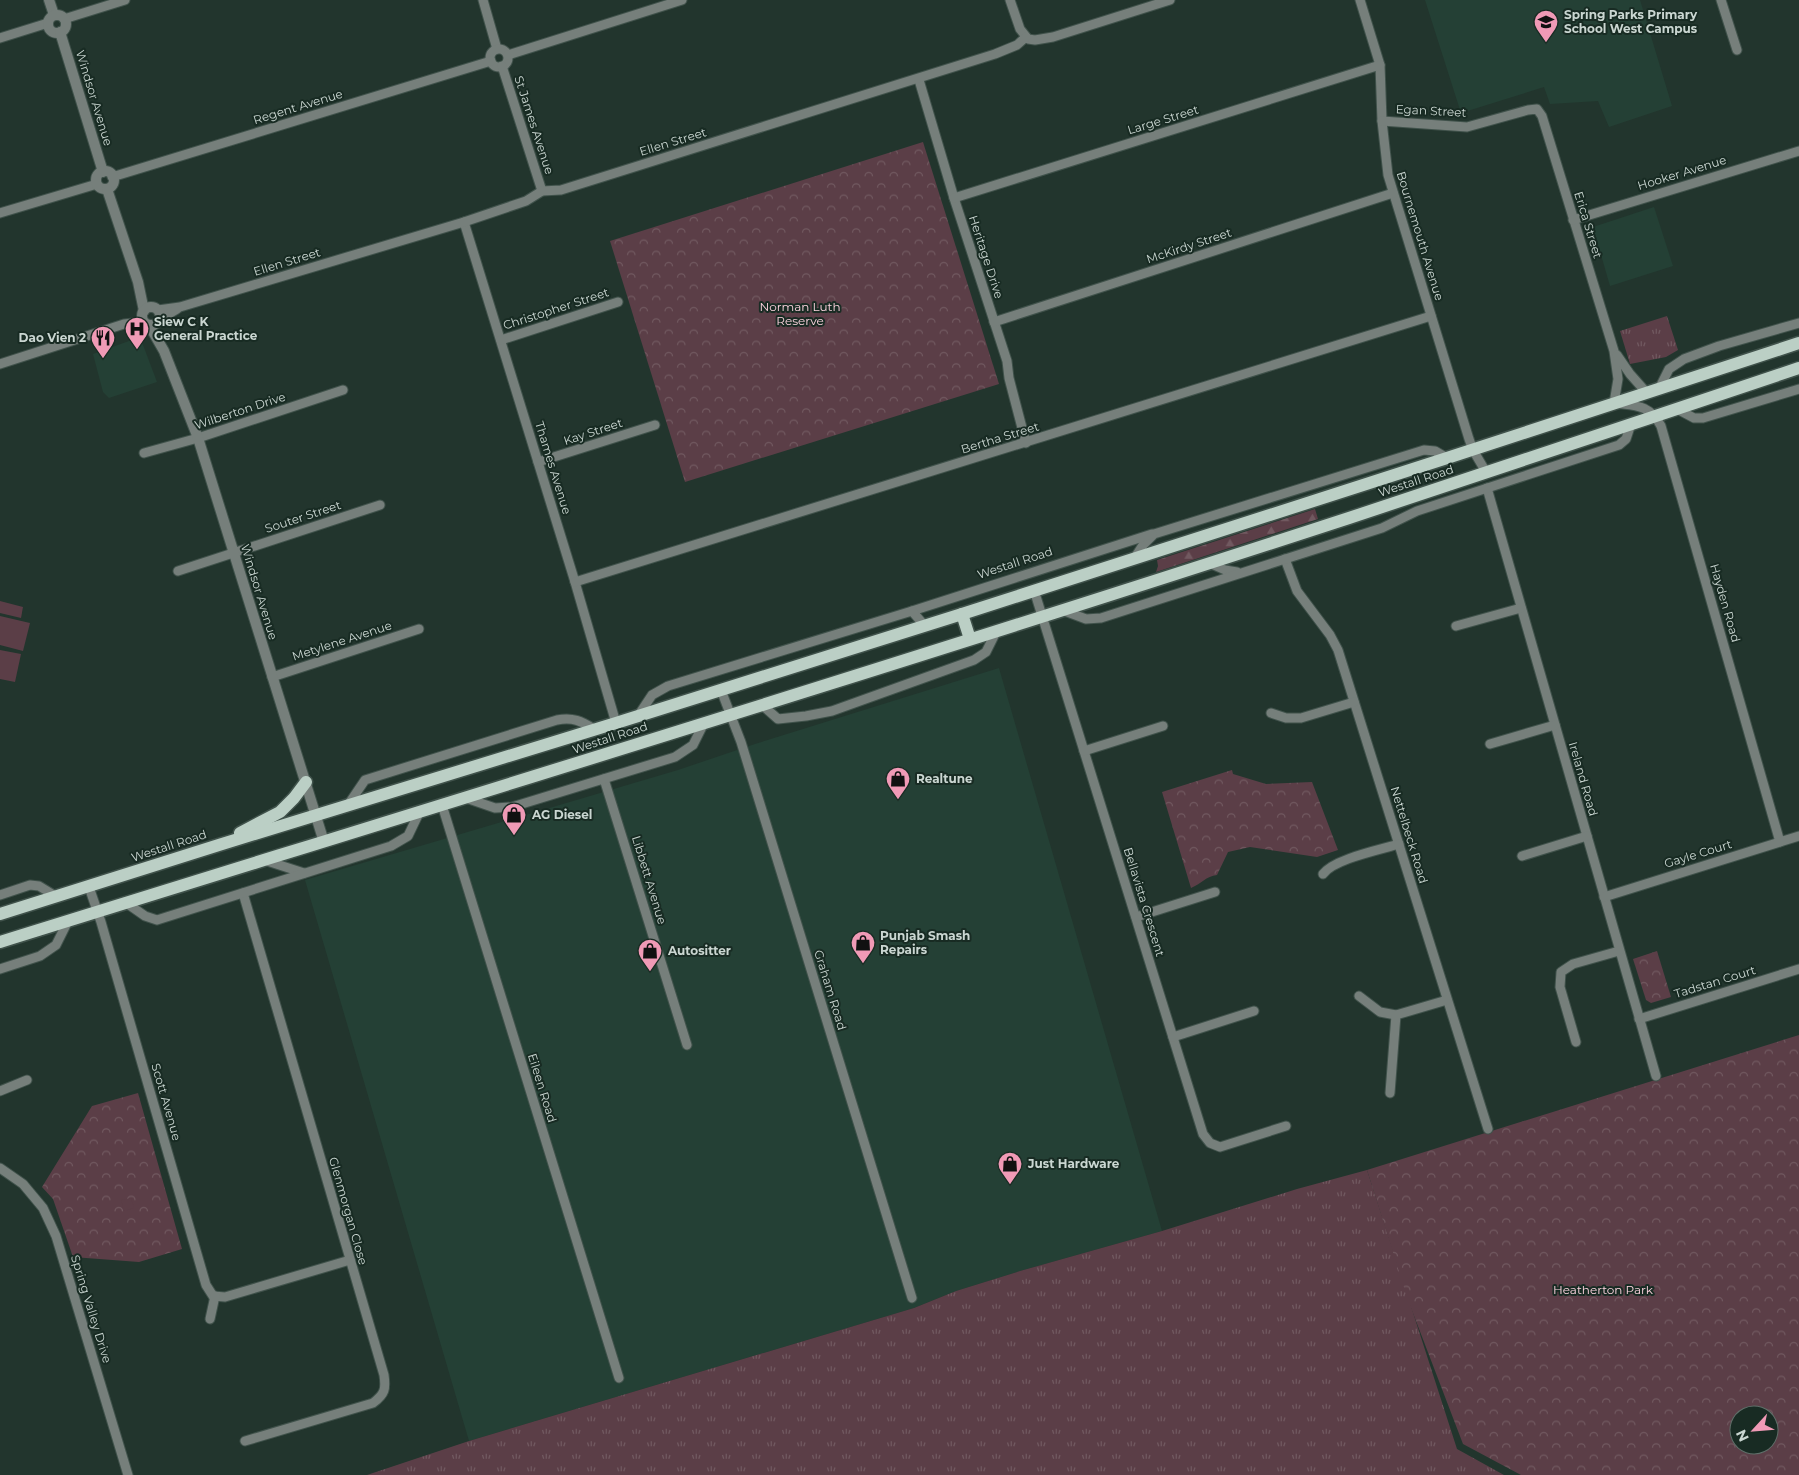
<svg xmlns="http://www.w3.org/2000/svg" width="1799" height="1475" viewBox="0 0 1799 1475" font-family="Montserrat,sans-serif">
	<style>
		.built { fill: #244035 }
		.grass { fill: url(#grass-tufts) }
		.forest { fill: url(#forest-firs) }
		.park { fill: url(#park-crowns); fill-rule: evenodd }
		.pitch { fill: #5b3e47 }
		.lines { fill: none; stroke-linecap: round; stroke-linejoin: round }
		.minor-casing { stroke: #40524b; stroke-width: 11 }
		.tertiary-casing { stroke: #40524b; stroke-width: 12 }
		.primary-casing { stroke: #40524b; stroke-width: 15 }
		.minor { stroke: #767f7b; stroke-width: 9 }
		.tertiary { stroke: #767f7b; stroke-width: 10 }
		.primary { stroke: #bbcfc5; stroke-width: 12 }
		.labels { text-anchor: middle; stroke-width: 4; stroke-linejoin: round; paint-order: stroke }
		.poi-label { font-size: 12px; font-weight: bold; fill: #cad6d1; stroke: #182b23; text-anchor: start }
		.street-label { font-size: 12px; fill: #cad6d1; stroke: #182b23 }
		.park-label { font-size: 12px; fill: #fed4e0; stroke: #182b23 }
	</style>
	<defs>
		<pattern id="grass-tufts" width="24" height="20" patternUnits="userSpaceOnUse" patternTransform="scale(1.25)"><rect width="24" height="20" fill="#5b3e47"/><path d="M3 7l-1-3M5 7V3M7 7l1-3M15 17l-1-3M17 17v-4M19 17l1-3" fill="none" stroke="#715960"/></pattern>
		<pattern id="forest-firs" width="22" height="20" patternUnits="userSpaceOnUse" patternTransform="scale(1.25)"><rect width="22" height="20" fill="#5b3e47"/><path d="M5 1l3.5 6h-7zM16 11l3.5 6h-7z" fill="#715960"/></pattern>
		<pattern id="park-crowns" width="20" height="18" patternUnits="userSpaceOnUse" patternTransform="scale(1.25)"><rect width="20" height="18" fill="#5b3e47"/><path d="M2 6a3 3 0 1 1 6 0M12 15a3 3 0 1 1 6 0" fill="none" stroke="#715960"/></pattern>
	</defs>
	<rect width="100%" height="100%" fill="#22352d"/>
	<g class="built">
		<polygon points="1425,0 1640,0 1672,106 1609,127 1598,101 1550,104 1544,87 1461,113"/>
		<polygon points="1654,207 1673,266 1610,286 1593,227"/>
		<polygon points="140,337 157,382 109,398 103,392 93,354"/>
		<polygon points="999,668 1162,1231 1020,1271 956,1291 914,1308 469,1441 305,880 678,770 755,744"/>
	</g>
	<g class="grass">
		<polygon points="1667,316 1678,350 1666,357 1630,364 1620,331"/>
		<polygon points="1367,1170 1457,1449 1504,1475 367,1475 469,1441 914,1308 956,1291 1020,1271 1162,1231 1297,1189"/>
	</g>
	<polygon class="forest" points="1315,509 1318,519 1156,572 1158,566 1157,560"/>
	<g class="park">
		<polygon points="923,142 999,384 685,482 610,241"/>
		<path d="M1232,770L1233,774L1266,784L1312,782L1338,850L1317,857L1250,847L1228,852L1217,875C1206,876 1201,884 1191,888L1162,792Z"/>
		<polygon points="1657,951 1671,997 1651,1003 1646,1000 1633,959"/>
		<path d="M1799,1035V1475H1521L1463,1444L1408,1300L1367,1170ZM1739,1415H1769V1445H1739Z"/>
		<polygon points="138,1093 182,1249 139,1262 73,1257 53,1199 42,1187 92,1106"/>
	</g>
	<g class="pitch">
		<polygon points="0,601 23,607 21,618 0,613"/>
		<polygon points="0,616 30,623 23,651 0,645"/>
		<polygon points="0,650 21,654 15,682 0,679"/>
		<polygon points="131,1198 134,1208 124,1211 121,1200"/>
	</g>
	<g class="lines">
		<defs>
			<g id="minor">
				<polyline points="483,0 497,49"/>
				<polyline points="1010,0 1020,29 1028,39 1035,40 1053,37 1170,0"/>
				<polyline points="1360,0 1380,65 1382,121 1388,175 1469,439 1473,450 1486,472"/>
				<polyline points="1721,0 1737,50"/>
				<polyline points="64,19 125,0"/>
				<polyline points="0,38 48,23"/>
				<circle cx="499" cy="58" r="9"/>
				<polyline points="508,55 682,0"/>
				<polyline points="502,66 542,191"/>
				<polyline points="919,80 954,198 1007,361 1009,378 1026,443"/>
				<path d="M1382,121L1467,127L1528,110L1537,109L1542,116L1614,351L1618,379L1614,403C1636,406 1649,404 1661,426L1780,842"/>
				<polyline points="112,177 491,61"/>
				<polyline points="954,198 1380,65"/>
				<polyline points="0,213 97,184"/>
				<polyline points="1573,220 1799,151"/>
				<polyline points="464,222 575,582 616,723"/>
				<polyline points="158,310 180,307 464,222 526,201 542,191 561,190 995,54 1017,45 1026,37"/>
				<polyline points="160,319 177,309"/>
				<polyline points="994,322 1393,193"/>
				<polyline points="501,340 618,302"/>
				<polyline points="1617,355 1630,374 1646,392"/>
				<polyline points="0,364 124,324 144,322"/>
				<polyline points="1660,387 1669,369 1684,359 1719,346 1799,323"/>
				<polyline points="1677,409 1694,418 1703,418 1799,389"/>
				<polyline points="144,453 198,438 343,390"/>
				<polyline points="538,462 655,425"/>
				<polyline points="1487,488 1656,1076"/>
				<polyline points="1134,559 1143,545 1154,534 1424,450 1435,451 1447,458"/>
				<polyline points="1285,559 1297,591 1330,635 1338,650 1488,1129"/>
				<polyline points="1209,563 1225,570 1237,572"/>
				<polyline points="178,571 380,505"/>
				<polyline points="575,582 1431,316"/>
				<polyline points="1034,590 1203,1134 1210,1143 1220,1147 1286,1126"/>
				<polyline points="1062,610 1086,619 1101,618 1382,528 1417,511 1619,445 1626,439 1631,424"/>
				<polyline points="912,611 1152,534"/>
				<polyline points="1456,626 1521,608"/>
				<polyline points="272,677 419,629"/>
				<polyline points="721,690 741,742 912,1298"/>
				<polyline points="762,705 778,719 806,716 832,711 974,660 986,652 997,630"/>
				<polyline points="1271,713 1286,718 1301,718 1354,702"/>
				<polyline points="638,716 652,695 668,686 912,611 924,625"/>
				<polyline points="1490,744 1555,725"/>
				<polyline points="1084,751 1163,726"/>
				<polyline points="604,779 687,1045"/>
				<polyline points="466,798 495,808 512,807 675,757 693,745 704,723"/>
				<path d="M348,805L365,780L557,720C573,717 581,721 594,729"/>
				<polyline points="442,805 619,1378"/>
				<polyline points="1522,856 1587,836"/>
				<polyline points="264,860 304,873"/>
				<path d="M1323,874C1334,859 1379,850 1399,844"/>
				<polyline points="89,887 101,922 206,1285 213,1296 225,1297 350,1260"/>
				<path d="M243,893L384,1375C386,1389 385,1394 373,1403L245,1441"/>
				<polyline points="0,895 30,885 39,886 57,897"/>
				<polyline points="1604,897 1799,836"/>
				<polyline points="125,902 145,916 157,920 391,846 408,836 419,813"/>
				<polyline points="1136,917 1215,892"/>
				<polyline points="0,969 40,956 56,945 68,921"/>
				<polyline points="1359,996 1380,1012 1396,1015"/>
				<polyline points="1639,1019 1799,969"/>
				<polyline points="1173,1037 1254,1011"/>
				<polyline points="1576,1042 1560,987 1561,972 1573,964 1619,951"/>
				<polyline points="0,1091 27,1080"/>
				<polyline points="1390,1093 1396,1015 1447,1000"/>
				<polyline points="0,1168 23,1184 43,1208 56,1236 128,1475"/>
				<polyline points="210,1319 215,1296"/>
			</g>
			<g id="tertiary">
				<polyline points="49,0 54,15"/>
				<circle cx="57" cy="24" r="9"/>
				<polyline points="60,32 103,172"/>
				<circle cx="105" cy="180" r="9"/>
				<polyline points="107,189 138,282 144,311"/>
				<circle cx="151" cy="316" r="9"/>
				<polyline points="149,325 164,351 198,438 324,842"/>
			</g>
			<g id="primary">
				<polyline points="962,614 970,639"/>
				<polyline points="240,833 280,812 294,798 306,782"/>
				<polyline points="0,914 222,844 616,723 962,614 1447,458 1799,343"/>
				<path d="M0,942C450,802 901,664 1349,518C1499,469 1649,418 1799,368"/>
			</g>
		</defs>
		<use href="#minor" class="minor-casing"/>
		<use href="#tertiary" class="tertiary-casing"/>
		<use href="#primary" class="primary-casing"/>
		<use href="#minor" class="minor"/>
		<use href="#tertiary" class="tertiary"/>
		<use href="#primary" class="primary"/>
	</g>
	<defs>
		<symbol id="school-pin" viewBox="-11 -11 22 30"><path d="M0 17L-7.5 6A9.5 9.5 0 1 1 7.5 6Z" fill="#f09ab6" stroke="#182b23"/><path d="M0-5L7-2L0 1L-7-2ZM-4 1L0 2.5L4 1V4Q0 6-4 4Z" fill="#111"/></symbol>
		<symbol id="hospital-pin" viewBox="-11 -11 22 30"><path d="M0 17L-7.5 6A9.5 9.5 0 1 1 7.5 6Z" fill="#f09ab6" stroke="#182b23"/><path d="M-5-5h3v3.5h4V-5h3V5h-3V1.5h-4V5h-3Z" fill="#111"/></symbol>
		<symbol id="restaurant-pin" viewBox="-11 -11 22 30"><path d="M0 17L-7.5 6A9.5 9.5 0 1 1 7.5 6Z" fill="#f09ab6" stroke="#182b23"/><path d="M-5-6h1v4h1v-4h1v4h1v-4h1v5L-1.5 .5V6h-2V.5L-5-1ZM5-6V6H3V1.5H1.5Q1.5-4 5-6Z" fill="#111"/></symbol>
		<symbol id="shop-pin" viewBox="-11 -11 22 30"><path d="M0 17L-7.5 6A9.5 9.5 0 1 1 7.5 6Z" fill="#f09ab6" stroke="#182b23"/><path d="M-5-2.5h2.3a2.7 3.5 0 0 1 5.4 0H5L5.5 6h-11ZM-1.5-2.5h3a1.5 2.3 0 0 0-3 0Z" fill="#111"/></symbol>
	</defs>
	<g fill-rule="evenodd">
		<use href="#school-pin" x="1532" y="8" width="28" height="38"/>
		<use href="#hospital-pin" x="123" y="315" width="28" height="38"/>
		<use href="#restaurant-pin" x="89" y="324" width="28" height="38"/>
		<use href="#shop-pin" x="884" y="765" width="28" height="38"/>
		<use href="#shop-pin" x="500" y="801" width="28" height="38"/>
		<use href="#shop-pin" x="849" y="929" width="28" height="38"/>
		<use href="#shop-pin" x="636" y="937" width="28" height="38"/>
		<use href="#shop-pin" x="996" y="1150" width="28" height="38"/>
	</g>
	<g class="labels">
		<g class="poi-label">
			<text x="1564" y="19">Spring Parks Primary<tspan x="1564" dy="14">School West Campus</tspan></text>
			<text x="154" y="326">Siew C K<tspan x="154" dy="14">General Practice</tspan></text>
			<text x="86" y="342" text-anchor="end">Dao Vien 2</text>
			<text x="916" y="783">Realtune</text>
			<text x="532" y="819">AG Diesel</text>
			<text x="880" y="940">Punjab Smash<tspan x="880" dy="14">Repairs</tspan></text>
			<text x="668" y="955">Autositter</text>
			<text x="1028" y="1168">Just Hardware</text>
		</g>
		<g class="street-label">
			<text transform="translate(94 98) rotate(73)" y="4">Windsor Avenue</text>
			<text transform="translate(298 107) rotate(-17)" y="4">Regent Avenue</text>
			<text transform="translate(1431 111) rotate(3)" y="4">Egan Street</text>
			<text transform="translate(1163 120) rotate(-17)" y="4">Large Street</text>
			<text transform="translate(534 125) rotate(72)" y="4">St James Avenue</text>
			<text transform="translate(673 142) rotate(-17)" y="4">Ellen Street</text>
			<text transform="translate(1682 173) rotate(-17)" y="4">Hooker Avenue</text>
			<text transform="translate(1588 225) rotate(73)" y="4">Erica Street</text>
			<text transform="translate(1420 236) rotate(73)" y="4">Bournemouth Avenue</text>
			<text transform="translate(1189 246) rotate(-18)" y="4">McKirdy Street</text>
			<text transform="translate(986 257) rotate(72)" y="4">Heritage Drive</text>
			<text transform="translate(287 262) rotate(-17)" y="4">Ellen Street</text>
			<text transform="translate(556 309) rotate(-18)" y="4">Christopher Street</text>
			<text transform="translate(240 411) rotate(-18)" y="4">Wilberton Drive</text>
			<text transform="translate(593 432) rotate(-18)" y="4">Kay Street</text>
			<text transform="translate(1000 438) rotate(-17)" y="4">Bertha Street</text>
			<text transform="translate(553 468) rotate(73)" y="4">Thames Avenue</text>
			<text transform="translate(1416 481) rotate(-18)" y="4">Westall Road</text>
			<text transform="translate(303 517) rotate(-18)" y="4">Souter Street</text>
			<text transform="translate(1015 563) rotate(-18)" y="4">Westall Road</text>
			<text transform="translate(259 592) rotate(73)" y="4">Windsor Avenue</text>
			<text transform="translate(1725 603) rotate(74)" y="4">Hayden Road</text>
			<text transform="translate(342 641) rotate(-18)" y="4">Metylene Avenue</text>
			<text transform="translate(610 738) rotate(-18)" y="4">Westall Road</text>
			<text transform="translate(1583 779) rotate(74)" y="4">Ireland Road</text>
			<text transform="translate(1409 835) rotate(73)" y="4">Nettelbeck Road</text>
			<text transform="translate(169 846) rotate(-18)" y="4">Westall Road</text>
			<text transform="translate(1698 854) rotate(-17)" y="4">Gayle Court</text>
			<text transform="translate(649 880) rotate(73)" y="4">Libbett Avenue</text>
			<text transform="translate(1144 902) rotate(73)" y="4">Bellavista Crescent</text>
			<text transform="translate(1715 982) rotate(-17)" y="4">Tadstan Court</text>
			<text transform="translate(830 990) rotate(73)" y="4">Graham Road</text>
			<text transform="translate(542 1088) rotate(73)" y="4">Eileen Road</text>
			<text transform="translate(166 1102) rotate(74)" y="4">Scott Avenue</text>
			<text transform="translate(348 1211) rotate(74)" y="4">Glenmorgan Close</text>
			<text transform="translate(91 1309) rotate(73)" y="4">Spring Valley Drive</text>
		</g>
		<g class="park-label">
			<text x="800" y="311">Norman Luth<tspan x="800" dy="14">Reserve</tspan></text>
			<text x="1603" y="1294">Heatherton Park</text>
		</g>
	</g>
	<g transform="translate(1754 1430) rotate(244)"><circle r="24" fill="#182b23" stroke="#5f6f69"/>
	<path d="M0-4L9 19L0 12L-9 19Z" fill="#f09ab6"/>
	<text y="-8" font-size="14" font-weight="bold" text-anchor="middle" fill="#cad6d1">N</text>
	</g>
</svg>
